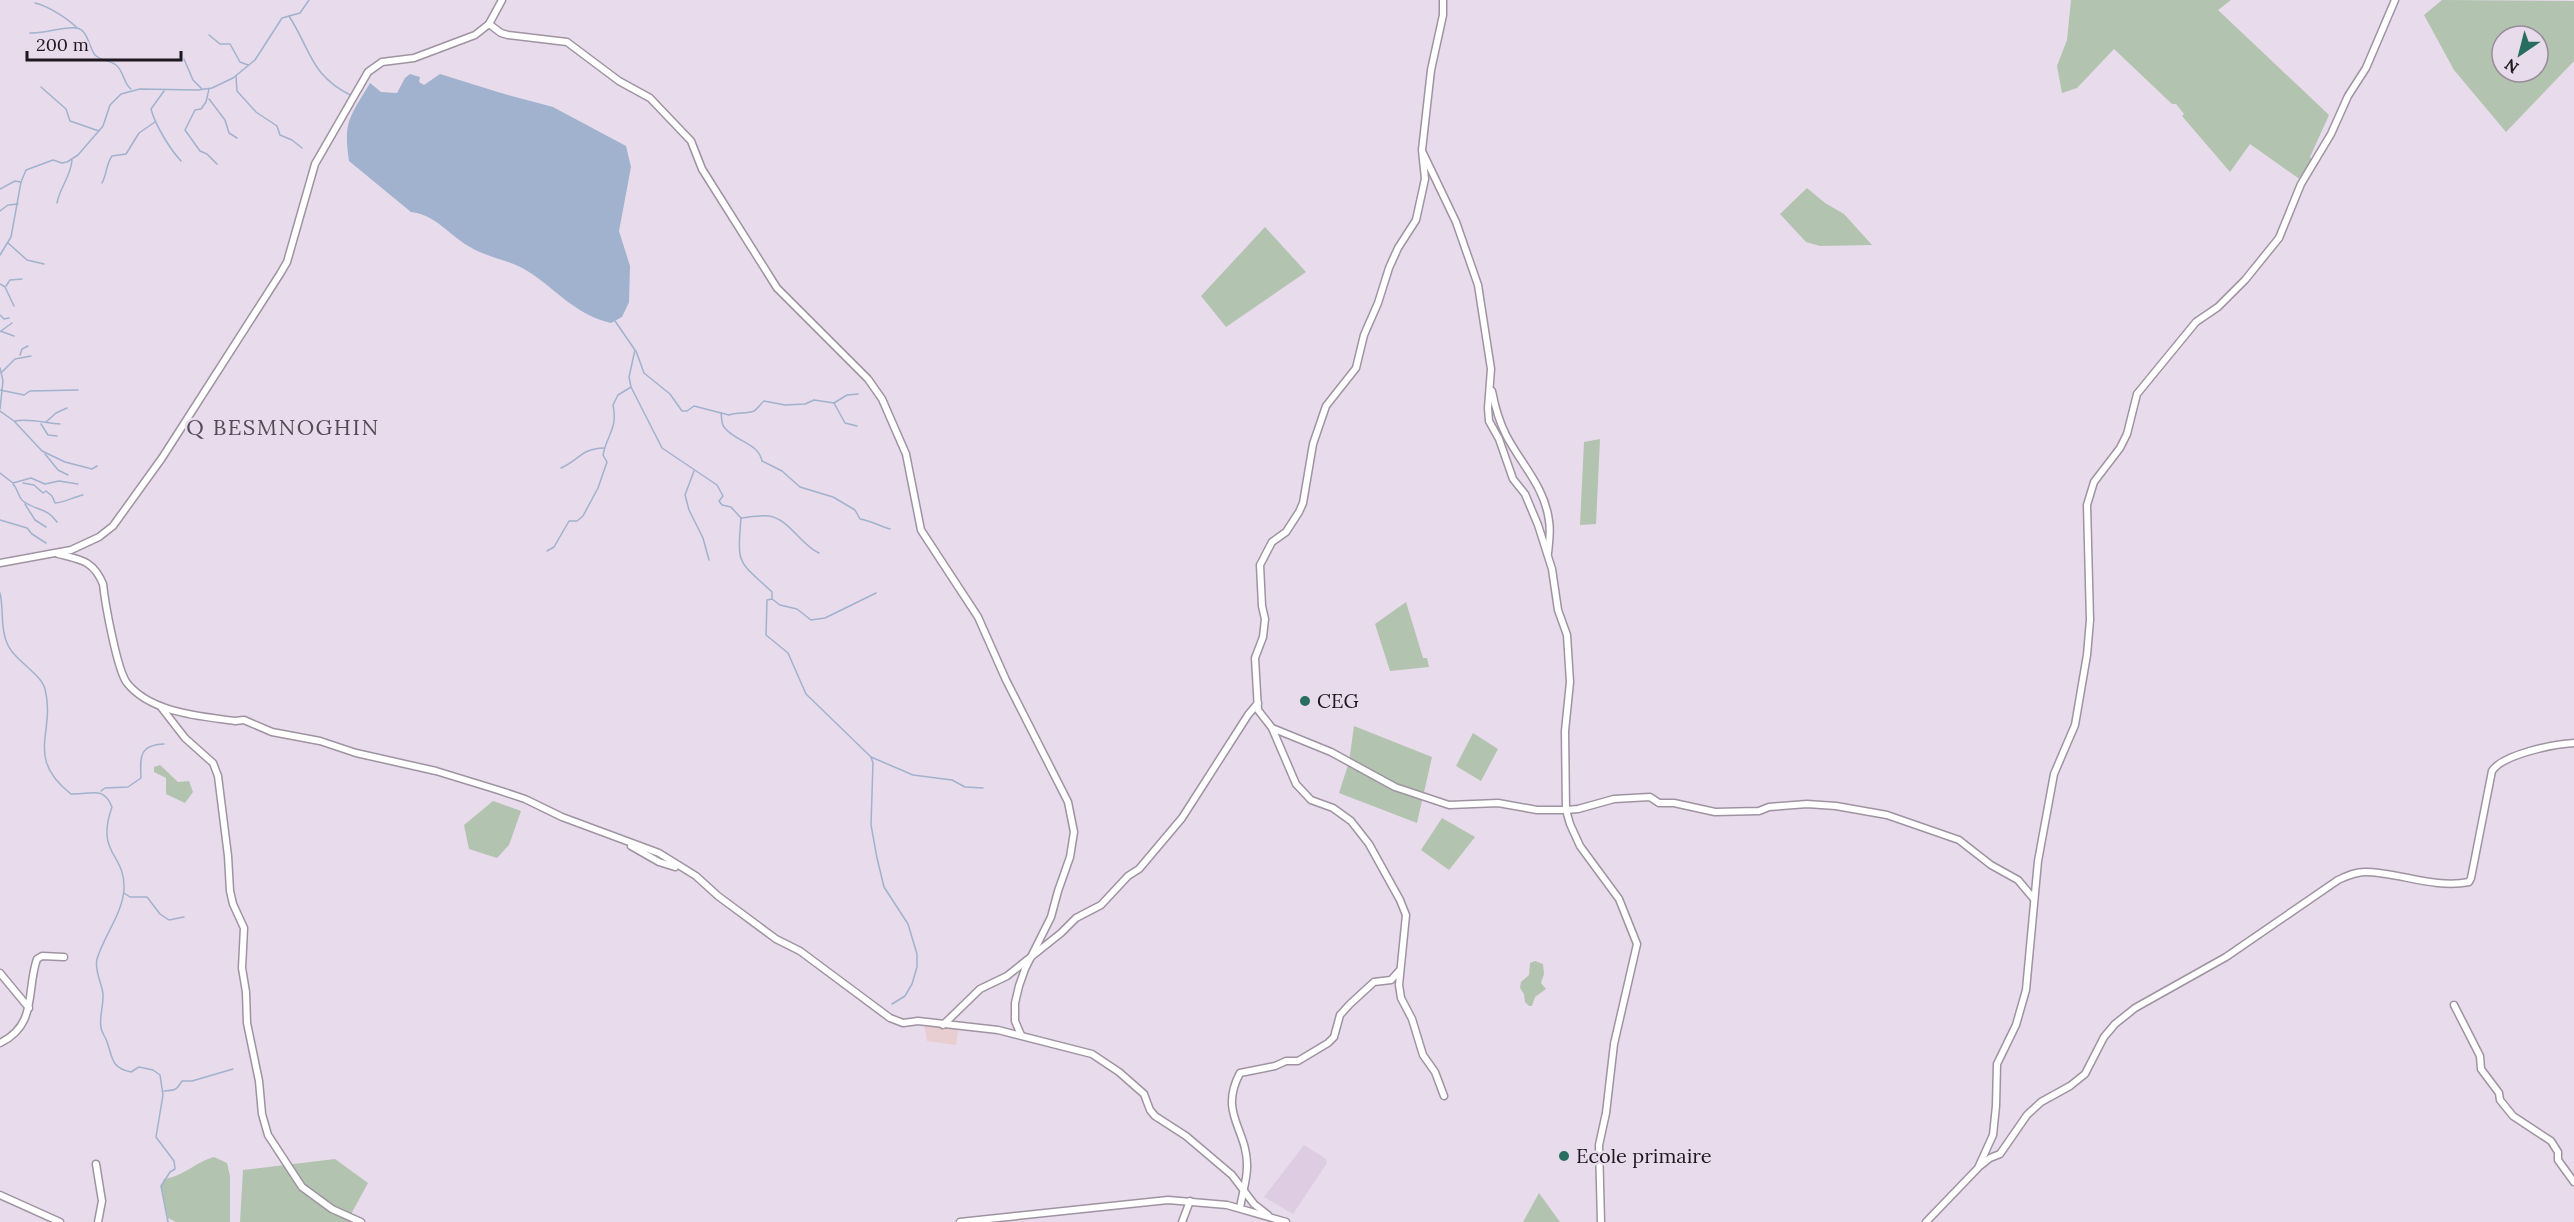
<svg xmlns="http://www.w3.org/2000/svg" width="2574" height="1222" viewBox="0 0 2574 1222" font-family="Lora,serif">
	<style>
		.commercial { fill: #e9ced1 }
		.built { fill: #decce2 }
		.green { fill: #b2c3b0; fill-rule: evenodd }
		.water { fill: #a0b2ce }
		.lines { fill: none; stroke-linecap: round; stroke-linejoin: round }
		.stream { stroke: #a0b2ce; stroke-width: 1.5 }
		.minor-casing { stroke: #9f93a2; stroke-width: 9 }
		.minor { stroke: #fff; stroke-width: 6 }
		.poi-dot { fill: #276d60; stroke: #e8dbeb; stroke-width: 2 }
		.labels { text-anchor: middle; stroke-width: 5; stroke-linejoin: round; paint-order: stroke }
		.poi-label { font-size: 20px; fill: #1e191f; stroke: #e8dbeb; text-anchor: start }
		.quarter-label { font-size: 22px; letter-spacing: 1.5px; fill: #554a58; stroke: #e8dbeb }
	</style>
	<rect width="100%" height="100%" fill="#e8dbeb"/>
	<polygon class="commercial" points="924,1022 959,1027 956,1045 927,1041"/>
	<polygon class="built" points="1304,1145 1326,1159 1327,1163 1293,1214 1264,1197"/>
	<g class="green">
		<polygon points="2071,0 2231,0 2218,10 2329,115 2310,157 2312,160 2300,178 2298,178 2250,144 2230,172 2182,116 2184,114 2176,104 2172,104 2114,49 2077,88 2062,93 2057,66 2067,40"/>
		<path d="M2442,0L2574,1V61L2506,132L2454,70L2424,15ZM2502,36H2538V72H2502Z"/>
		<polygon points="1807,188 1825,203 1844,214 1872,245 1820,246 1806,242 1780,214"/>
		<polygon points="1265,227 1306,272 1226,327 1201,296"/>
		<polygon points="1600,439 1596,524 1580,525 1584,442"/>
		<polygon points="1406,602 1423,658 1427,658 1429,667 1390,671 1375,624"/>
		<polygon points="1354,726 1432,757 1417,823 1339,793 1349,762"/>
		<polygon points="1473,733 1498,749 1481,781 1456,766"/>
		<polygon points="160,765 178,782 189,781 193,792 185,803 166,794 166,778 154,772 154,767"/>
		<polygon points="493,801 521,811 509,845 497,858 469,849 464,825"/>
		<polygon points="1442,818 1475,837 1449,870 1421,850"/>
		<polygon points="1535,961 1543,964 1544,974 1541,983 1546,989 1535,997 1532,1006 1529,1006 1525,1002 1524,994 1520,988 1521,982 1529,975 1530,963"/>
		<path d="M214,1157L227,1163L230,1176V1222H176L168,1218L161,1187L164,1179C187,1175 193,1163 214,1157Z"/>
		<polygon points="335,1159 368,1183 350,1216 356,1222 240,1222 243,1170"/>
		<polygon points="1539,1193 1560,1222 1523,1222"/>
	</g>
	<path class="water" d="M410,74L420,77L419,82L424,85L440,74L501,93L553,107L626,146L631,167L619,231L630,266L629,302L622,317L611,323C576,315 558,291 529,272C511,260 488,258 470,247C449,235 436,215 411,212L349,161C343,121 350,117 370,83L381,92L397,93L405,78Z"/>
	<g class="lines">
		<g class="stream">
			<path d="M35,3C46,5 69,19 77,28"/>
			<path d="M289,16C312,52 310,75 352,96"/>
			<path d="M30,33C46,34 62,26 77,28C88,30 89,48 95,55C101,61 110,60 116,65C124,71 123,83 131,89"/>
			<polyline points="209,35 220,44 230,44 240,62 248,65"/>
			<polyline points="184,59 193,80 202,89"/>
			<polyline points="236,76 237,91 256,112 277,126 280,135 292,140 302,148"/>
			<polyline points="41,87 66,109 70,121 99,131"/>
			<polyline points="209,89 206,102 201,109 195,110 185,130 200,151 207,154 217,164"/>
			<path d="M164,91L151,109C155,125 170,149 181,161"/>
			<polyline points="209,99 225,120 229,133 237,138"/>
			<path d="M102,183C107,174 106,164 112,156L126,154L139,133L155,122"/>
			<polyline points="0,189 15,181 21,182"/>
			<path d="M57,203C60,187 71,176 72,160"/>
			<polyline points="0,211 8,205 18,204"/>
			<polyline points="8,243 27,260 44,264"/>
			<polyline points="0,255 11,237 21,182 26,170 53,160 62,163 67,162 78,155 103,126 110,105 121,94 140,89 198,90 212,88 233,78 255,60 282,18 300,13 309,0"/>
			<polyline points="0,284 5,287 14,306"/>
			<polyline points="6,286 10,280 22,279"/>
			<polyline points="0,315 4,319 9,318"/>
			<path d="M615,321L635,350L629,377L631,387L662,448L717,485L723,496L719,501L722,505L731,507L741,518C737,567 738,560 772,592V599L767,600L766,635L788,653L806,694L871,757L873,763L871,825L877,858L884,887L908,924L917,954V967L912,984L905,996L892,1004"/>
			<polyline points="0,331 14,336"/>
			<polyline points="1,331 12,323"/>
			<path d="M636,351L644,373L670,394L682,411H687L694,406L721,413C722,418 721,423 724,427C735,442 758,442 762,461L782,471L800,487L833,497L855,510L860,519C872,521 879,526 890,529"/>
			<polyline points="20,355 22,349 28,346"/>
			<polyline points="0,368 3,381 0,409"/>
			<polyline points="2,372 15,359 31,356"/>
			<polyline points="0,390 24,395 30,391 78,390"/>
			<polyline points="834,403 845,423 857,426"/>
			<polyline points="0,411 14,421 42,451 65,462 92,469 97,466"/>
			<path d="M721,413L729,415C737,412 747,414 754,411C758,409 760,404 764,401L785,405L805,404L814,400L834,403L847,395L858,394"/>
			<path d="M15,421C28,418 46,423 60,424"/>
			<polyline points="46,422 56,413 67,408"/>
			<polyline points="41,424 48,435 57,436"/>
			<polyline points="45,454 58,470 68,475"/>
			<path d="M561,468C581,459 580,449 604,448"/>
			<polyline points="694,471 685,495 689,510 703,538 709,560"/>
			<polyline points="0,473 13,483 31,478 45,484 59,481 78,484"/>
			<path d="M23,483L34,485L43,493L46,491L52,496L55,503C64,503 73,497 83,495"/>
			<path d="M13,484C18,489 18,497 23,501C36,511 47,507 57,522"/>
			<polyline points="25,504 35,520 46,527"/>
			<path d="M741,518C750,517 760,515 769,516C789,519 801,545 819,553"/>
			<polyline points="0,520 27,528 32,534 46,543"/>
			<path d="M547,551L554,547L569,521H577L583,516L598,488L607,462L603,455C607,434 618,429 613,405L618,395L631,387"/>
			<path d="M0,593C4,610 0,628 7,643C14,661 41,673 45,689C56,733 24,757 71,794C91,795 103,785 112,807C95,855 126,853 124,890C122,914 104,936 97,959C94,971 102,983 103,994C104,1005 99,1016 101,1027C101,1031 104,1035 106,1039C113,1057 110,1068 131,1072L139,1067L153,1070L160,1075L163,1095L156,1137L174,1161L175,1169L170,1172L161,1186L168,1222"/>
			<polyline points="772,599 780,605 797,609 811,620 825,618 876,593"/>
			<polyline points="871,757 913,775 952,780 965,787 983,788"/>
			<path d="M101,791L105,788L128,787L141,778C140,757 139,745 164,744"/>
			<polyline points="124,893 130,897 147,897 160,914 169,920 184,917"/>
			<path d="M164,1091C175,1090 176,1091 182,1081H192L233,1069"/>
		</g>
		<defs>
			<g id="minor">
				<polyline points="1443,0 1443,15 1431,70 1422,150 1425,179 1416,220 1398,248 1389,268 1378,303 1364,335 1356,368 1326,406 1313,444 1303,503 1299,512 1286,532 1272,542 1260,565 1262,606 1265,619 1263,637 1255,658 1258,710 1272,728 1296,784 1311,800 1333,808 1351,821 1369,844 1400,900 1406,915 1399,985 1401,998 1412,1019 1423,1055 1435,1072 1444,1096"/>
				<polyline points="489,24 501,33 508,35 567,42 619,81 650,98 691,141 702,169 777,288 868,379 882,399 906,454 921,530 978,617 1006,680 1068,802 1074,832 1070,857 1058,891 1051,917 1025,969 1019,986 1015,1003 1015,1021 1021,1035"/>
				<polyline points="1423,153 1456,222 1478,285 1491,369 1488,408 1489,421 1499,439 1513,479 1525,494 1538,525 1552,569 1558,610 1567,635 1570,682 1565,731 1566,810 1570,824 1580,846 1619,899 1637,944 1614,1044 1606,1113 1599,1145 1601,1222"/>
				<path d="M1492,391C1495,407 1499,421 1506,435C1521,464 1545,487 1549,521C1551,531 1549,543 1548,553"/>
				<path d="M58,554C81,560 93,560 103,584C105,603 117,670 127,683C151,713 200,716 235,721L244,720L272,732L320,741L356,753L436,771L498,790L525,799L562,817L659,853L696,876L718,896L776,939L800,951L890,1018L903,1023L918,1021L998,1030L1092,1054L1119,1072L1144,1094L1150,1110L1155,1116L1186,1136L1232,1175L1254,1204L1268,1215"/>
				<polyline points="0,563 71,550 99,537 113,526 162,458 280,274 287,262 315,164 368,72 382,62 414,58 475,35 489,24 502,0"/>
				<polyline points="161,707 185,738 213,763 218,776 228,856 230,891 233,904 244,928 242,968 246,992 247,1023 259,1081 262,1114 268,1135 302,1187 332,1209 361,1222"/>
				<polyline points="1272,728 1331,752 1395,787 1449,805 1498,803 1537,810 1566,810 1578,809 1614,799 1650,797 1659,803 1674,803 1715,812 1759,811 1769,807 1807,804 1836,806 1887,815 1959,840 1991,865 2018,880 2034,899"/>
				<polyline points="631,846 659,862 675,867"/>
				<polyline points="0,973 29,1008"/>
				<polyline points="2454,1005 2480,1056 2481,1069 2499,1093 2500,1100 2513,1116 2551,1141 2558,1152 2558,1160 2574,1182"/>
				<polyline points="943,1025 980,989 1007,976 1061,933 1076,918 1101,905 1128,876 1139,869 1182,818 1248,715 1258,703"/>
				<path d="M0,1043C38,1025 26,990 37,959L42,956L64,957"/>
				<polyline points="96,1164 102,1201 98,1222"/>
				<path d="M1980,1166L1990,1158L2000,1154L2027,1115L2041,1102L2070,1086L2085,1074L2104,1037L2115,1024L2135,1008L2226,957L2338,880C2347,876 2355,872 2365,872C2398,872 2434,889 2469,882L2471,878L2492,771C2503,754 2555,744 2574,743"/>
				<polyline points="0,1195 60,1222"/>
				<path d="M1240,1208C1242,1195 1247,1180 1247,1167C1248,1129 1218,1114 1240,1073L1275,1066L1286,1061H1298L1328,1043L1334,1037L1340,1015L1350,1004L1374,982L1391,980L1400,970"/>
				<polyline points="960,1222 1168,1200 1227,1205 1286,1222"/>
				<polyline points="1182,1222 1190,1201"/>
				<polyline points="1926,1222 1978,1168 1993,1135 1996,1106 1997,1064 2016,1025 2026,990 2038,861 2054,774 2075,725 2087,655 2090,620 2087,505 2094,482 2120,448 2127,434 2137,394 2196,322 2218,307 2245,280 2279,238 2301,184 2331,134 2348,96 2366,68 2395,0"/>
			</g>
		</defs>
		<use href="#minor" class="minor-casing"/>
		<use href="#minor" class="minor"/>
	</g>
	<g class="poi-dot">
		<circle cx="1305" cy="701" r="6"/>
		<circle cx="1564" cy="1156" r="6"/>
	</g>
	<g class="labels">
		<g class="poi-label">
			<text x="1317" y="708">CEG</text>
			<text x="1576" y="1163">Ecole primaire</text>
		</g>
		<g class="quarter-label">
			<text x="283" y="435">Q BESMNOGHIN</text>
		</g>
	</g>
	<g transform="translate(2520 54) rotate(215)"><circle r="28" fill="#e8dbeb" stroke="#978d99" stroke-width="1.5"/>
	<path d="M0-4.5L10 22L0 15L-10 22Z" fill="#276d60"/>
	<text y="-9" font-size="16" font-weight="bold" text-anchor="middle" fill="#1e191f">N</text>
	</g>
	<path d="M27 51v9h154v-9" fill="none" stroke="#1e191f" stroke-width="3"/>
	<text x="36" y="51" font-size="18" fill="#1e191f" stroke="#e8dbeb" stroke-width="4.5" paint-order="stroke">200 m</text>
</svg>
